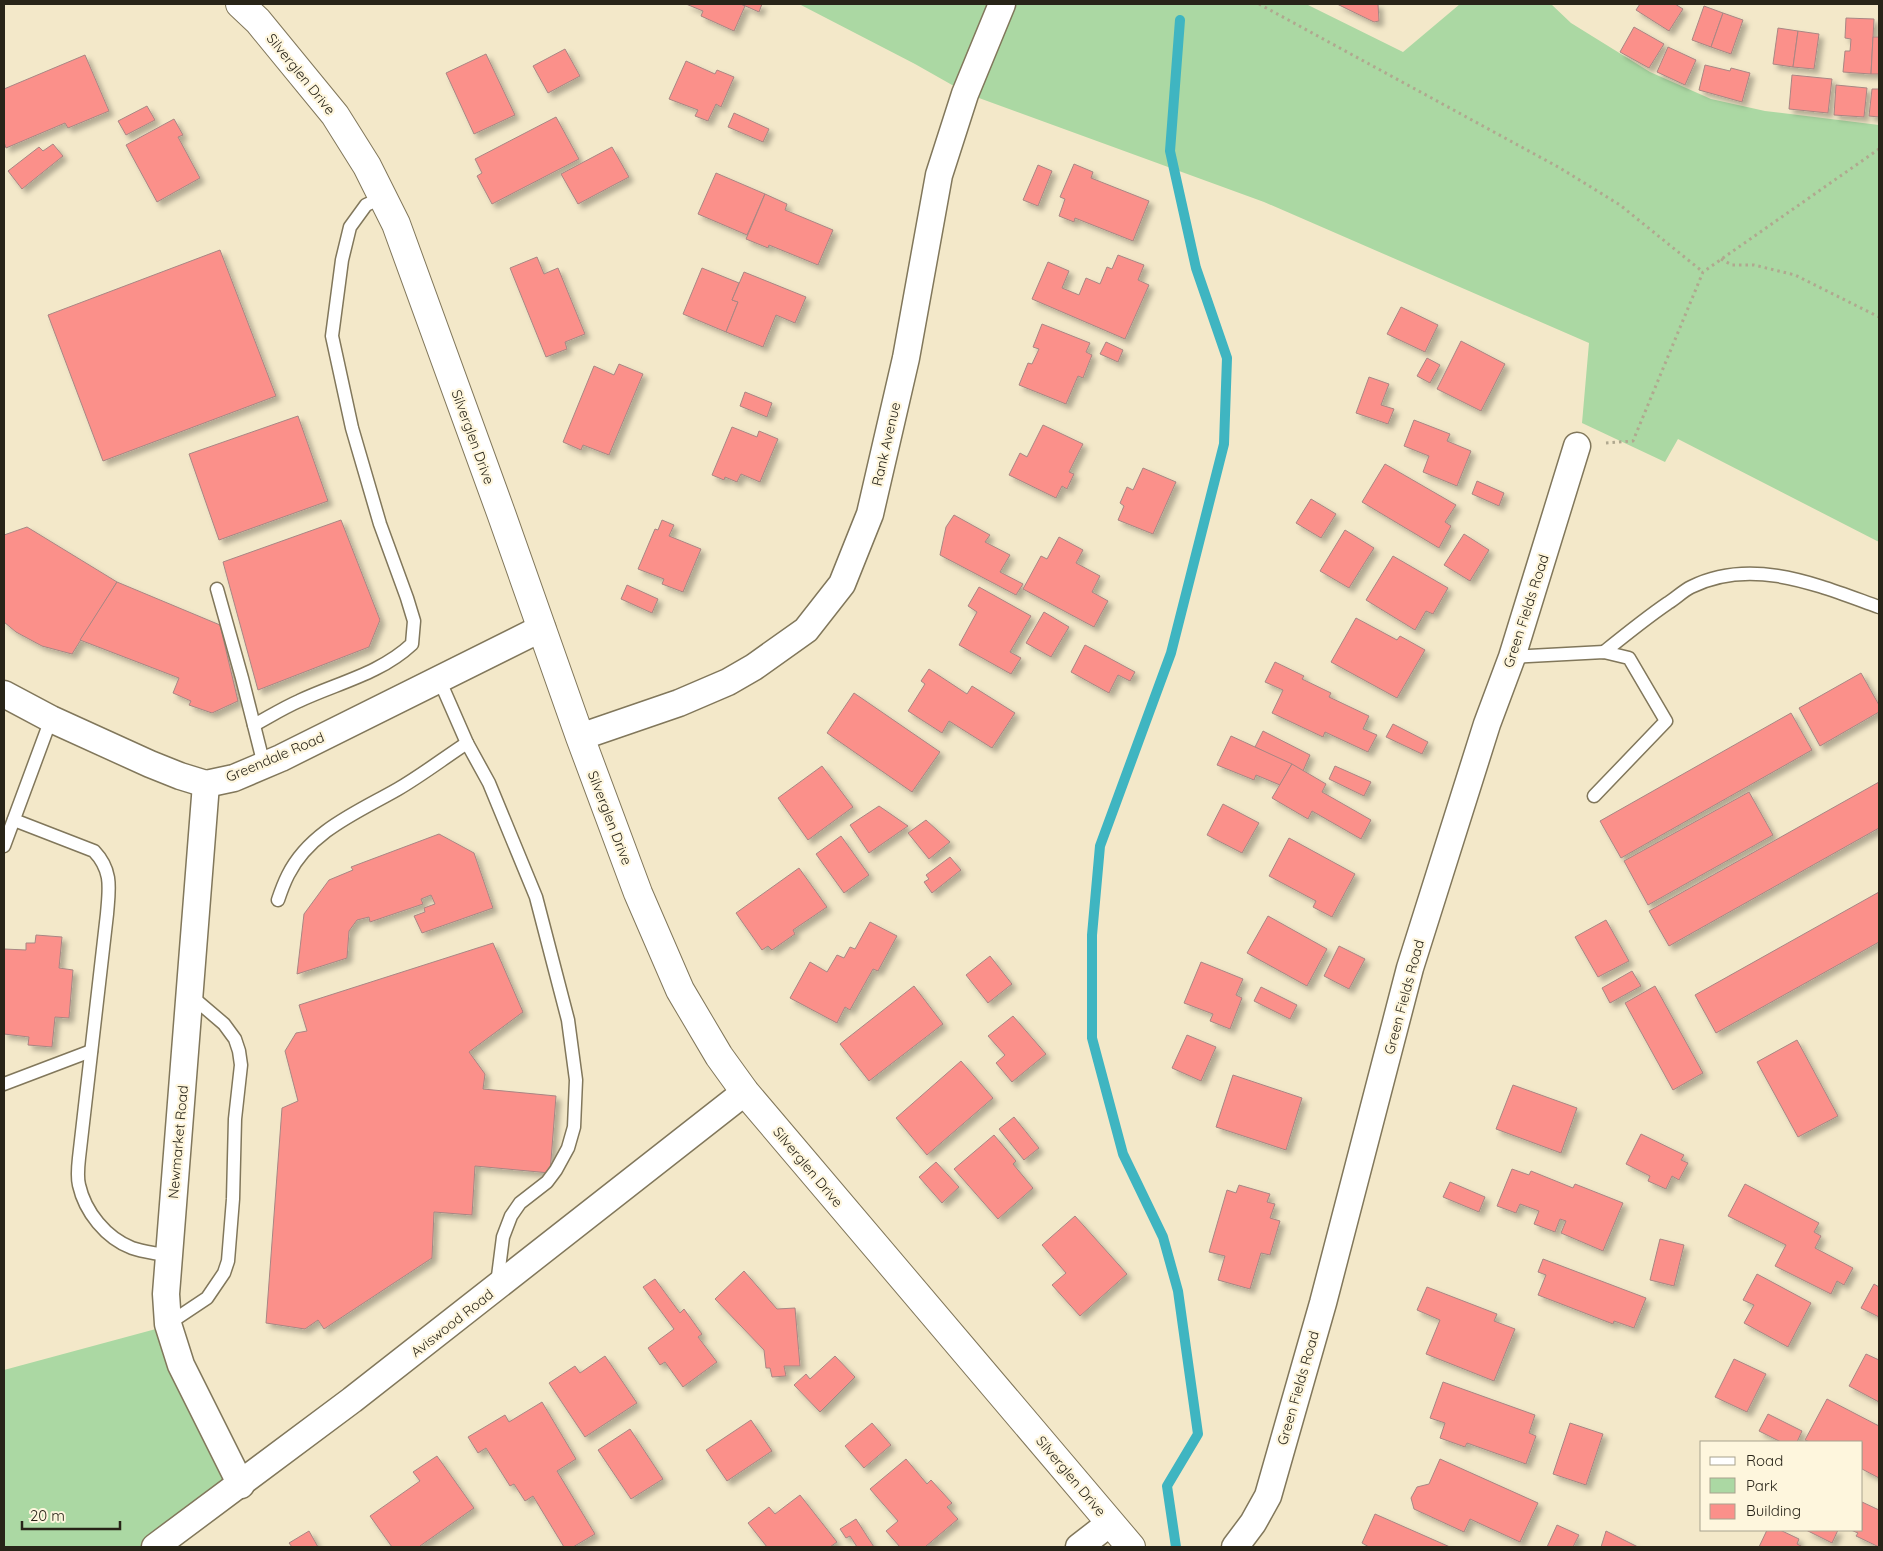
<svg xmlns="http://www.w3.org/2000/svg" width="1883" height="1551" viewBox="0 0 1883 1551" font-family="Quicksand,sans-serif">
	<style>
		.green { fill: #abd8a3 }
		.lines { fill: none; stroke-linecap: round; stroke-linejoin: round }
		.stream { stroke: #3fb5c1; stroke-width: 10 }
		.building { fill: #fb908a; stroke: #a88683; filter: url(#shadow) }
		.service-casing { stroke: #81775b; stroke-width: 15 }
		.minor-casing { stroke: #81775b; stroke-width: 29 }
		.tertiary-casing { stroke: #81775b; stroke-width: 30 }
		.path { stroke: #b0a88f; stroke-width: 3; stroke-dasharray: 2.5 4; stroke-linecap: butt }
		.service { stroke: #fff; stroke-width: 12 }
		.minor { stroke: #fff; stroke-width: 26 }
		.tertiary { stroke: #fff; stroke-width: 28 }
		.labels { text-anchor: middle; stroke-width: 4.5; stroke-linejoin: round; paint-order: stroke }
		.street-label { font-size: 14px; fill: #282418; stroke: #fef6dd }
	</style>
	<defs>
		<filter id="shadow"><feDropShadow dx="4.5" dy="4.5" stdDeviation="2.5" flood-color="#0004"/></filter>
	</defs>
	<rect width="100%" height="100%" fill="#f3e8c9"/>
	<g class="green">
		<polygon points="799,4 1306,4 1403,52 1460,4 1551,4 1571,23 1650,72 1711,99 1765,111 1879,125 1879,542 1678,439 1665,462 1582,423 1589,343 1264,202 968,94 915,64"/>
		<polygon points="167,1326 241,1485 157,1547 4,1547 4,1370"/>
	</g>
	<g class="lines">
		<polyline class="stream" points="1176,1547 1167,1486 1198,1434 1178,1291 1163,1237 1123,1154 1092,1038 1092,935 1100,846 1171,653 1224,444 1227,358 1196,268 1170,151 1180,20"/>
	</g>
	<g class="building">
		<polygon points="686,4 741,4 745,6 734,31 701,16 703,11"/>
		<polygon points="741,4 762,4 759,12"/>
		<polygon points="1337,4 1378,4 1379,21 1374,22"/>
		<polygon points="1640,4 1675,4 1683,9 1669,31 1636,10"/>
		<polygon points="1704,6 1723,13 1711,47 1692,40"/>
		<polygon points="1723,13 1743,20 1731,54 1711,47"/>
		<polygon points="1846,18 1874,19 1871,74 1843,72 1845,51 1850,51 1851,39 1845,38"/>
		<polygon points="1634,27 1664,44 1649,68 1620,52"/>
		<polygon points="1778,28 1798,31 1793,67 1773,64"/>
		<polygon points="1798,31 1819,34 1814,69 1793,67"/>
		<polygon points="1873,37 1879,37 1879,74 1871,74"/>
		<polygon points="1668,47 1696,60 1685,85 1657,72"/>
		<polygon points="565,49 580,76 548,93 533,66"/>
		<polygon points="486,54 515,115 474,134 446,73"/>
		<polygon points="85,55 109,111 68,128 65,123 6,148 4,142 4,89"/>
		<polygon points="686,61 715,74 717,70 734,77 721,107 716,104 708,121 695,116 698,110 669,99"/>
		<polygon points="1705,65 1730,71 1731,68 1750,73 1742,102 1699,90"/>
		<polygon points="1792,75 1832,79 1828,113 1789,109"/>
		<polygon points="1836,85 1867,88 1864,117 1834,115"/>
		<polygon points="1872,89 1879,89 1879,117 1869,116"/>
		<polygon points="147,106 155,120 126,135 118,121"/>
		<polygon points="734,113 769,129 763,142 728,127"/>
		<polygon points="556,117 579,159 492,204 477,176 482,173 475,159"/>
		<polygon points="174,119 183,135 178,137 200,178 157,202 126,145"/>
		<polygon points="53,144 63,156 22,189 8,171 39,147 43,151"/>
		<polygon points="612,147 629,177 578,204 561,174"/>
		<polygon points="1074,164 1093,172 1091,178 1149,201 1133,241 1075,218 1074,222 1059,216 1065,199 1060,197"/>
		<polygon points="1038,165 1052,171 1038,206 1023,200"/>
		<polygon points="716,173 765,194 747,235 698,214"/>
		<polygon points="765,194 787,204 785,210 833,230 818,265 769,245 768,248 746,239"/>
		<polygon points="220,250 276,396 103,461 48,315"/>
		<polygon points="1118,255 1144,265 1138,280 1149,285 1125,339 1032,299 1048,262 1069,271 1062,288 1079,295 1086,278 1100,284 1107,267 1112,269"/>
		<polygon points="537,257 544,274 558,268 585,334 565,342 567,349 546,357 510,268"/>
		<polygon points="702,268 739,283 732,300 738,302 726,332 683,314"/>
		<polygon points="744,272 806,297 795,323 776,315 763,347 726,332 738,302 732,300"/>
		<polygon points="1401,307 1438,325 1425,352 1387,334"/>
		<polygon points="1042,324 1090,343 1086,352 1092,355 1083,378 1078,376 1066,404 1019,385 1028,363 1032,364 1039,349 1033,347"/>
		<polygon points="1461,341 1505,364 1481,411 1437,389"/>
		<polygon points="1106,342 1123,350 1118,362 1100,354"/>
		<polygon points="1427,358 1440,365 1430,383 1417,376"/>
		<polygon points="619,364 643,374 609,455 583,445 581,450 563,442 594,366 614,375"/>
		<polygon points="1369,377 1389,384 1381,405 1394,409 1388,424 1356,413"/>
		<polygon points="745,392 772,403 767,417 740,406"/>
		<polygon points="298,416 328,501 219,540 189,454"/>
		<polygon points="1414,420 1450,434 1447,441 1471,451 1457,486 1423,472 1429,456 1404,446"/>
		<polygon points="1043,425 1083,444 1069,472 1074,474 1067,489 1062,486 1056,498 1009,475 1020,453 1027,457"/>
		<polygon points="732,427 757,437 759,431 778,439 760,482 741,474 737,482 725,477 724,480 712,475"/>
		<polygon points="1385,464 1456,505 1445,522 1451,526 1439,548 1362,502"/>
		<polygon points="1143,468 1176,482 1153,534 1118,520 1124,506 1120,503 1127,487 1133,490"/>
		<polygon points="1477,481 1504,493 1499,506 1472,494"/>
		<polygon points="1311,499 1336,514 1321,538 1296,523"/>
		<polygon points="954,515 990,535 985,542 1010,555 1000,572 1023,584 1016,595 940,555 946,527"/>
		<polygon points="341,520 380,620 369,647 258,690 223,562"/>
		<polygon points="662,520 674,525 669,536 701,549 683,592 662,584 664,579 638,569 655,529 658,530"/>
		<polygon points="27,527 117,582 72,654 42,646 16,632 4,622 4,535"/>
		<polygon points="1345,530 1374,548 1349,588 1320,571"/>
		<polygon points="1464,534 1489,550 1470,581 1444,565"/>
		<polygon points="1059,537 1083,550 1076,563 1100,576 1092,592 1108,601 1094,627 1023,589 1041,556 1047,559"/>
		<polygon points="1393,556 1448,588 1433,614 1426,611 1415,630 1366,600"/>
		<polygon points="117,582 220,625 238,701 212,713 189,705 191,701 173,693 179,678 80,640"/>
		<polygon points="627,585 658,599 652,613 621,599"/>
		<polygon points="979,587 1031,616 1010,652 1021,658 1011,674 959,645 977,612 968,606"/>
		<polygon points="1044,612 1069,627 1051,657 1026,643"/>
		<polygon points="1356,618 1397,640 1400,636 1425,650 1397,698 1331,662"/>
		<polygon points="1085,645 1135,672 1130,681 1118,675 1109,693 1071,672"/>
		<polygon points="1275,662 1304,676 1302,679 1331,693 1329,697 1369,716 1363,729 1377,735 1368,752 1325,732 1323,737 1272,713 1283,690 1265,682"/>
		<polygon points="929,669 967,694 972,686 1015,713 992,748 949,721 942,733 908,711 925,684 921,681"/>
		<polygon points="1861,673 1879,705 1879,712 1820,746 1799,708"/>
		<polygon points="854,693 940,752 912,792 827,733"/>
		<polygon points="1791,713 1812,750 1621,858 1600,821"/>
		<polygon points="1393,724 1428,742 1422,754 1386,737"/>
		<polygon points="1263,731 1310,755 1303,771 1255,747"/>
		<polygon points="1231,736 1292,764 1280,785 1256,775 1254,780 1217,765"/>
		<polygon points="1292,764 1326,784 1322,792 1371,820 1361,839 1312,811 1308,819 1272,798"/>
		<polygon points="822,766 853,807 808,840 778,798"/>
		<polygon points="1335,766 1371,782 1364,796 1329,779"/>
		<polygon points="1879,782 1879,828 1669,946 1649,911"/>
		<polygon points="1749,792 1773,835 1648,905 1624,861"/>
		<polygon points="1223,804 1259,823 1242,853 1207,835"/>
		<polygon points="879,806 908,826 869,853 850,825"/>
		<polygon points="926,820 950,842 929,859 908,833"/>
		<polygon points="439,834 474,853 493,908 422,933 414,916 425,912 424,908 435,904 431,895 421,899 423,904 370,922 369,917 357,920 349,931 347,958 297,974 304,914 329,880 353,870 351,867"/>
		<polygon points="841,836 869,875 844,893 816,854"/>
		<polygon points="1289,838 1355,874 1332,917 1313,907 1316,901 1269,876"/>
		<polygon points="950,857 961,870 932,893 924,882 929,879 926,875"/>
		<polygon points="799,868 827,907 793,930 795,934 772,950 768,946 762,950 736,913"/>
		<polygon points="1879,892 1879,942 1716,1033 1695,995"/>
		<polygon points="1268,916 1327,949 1307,986 1247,953"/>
		<polygon points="1606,920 1629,961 1598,977 1575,937"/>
		<polygon points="870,922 897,936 878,971 873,969 850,1010 845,1007 837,1023 790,998 810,962 827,972 837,955 844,958 850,947 855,949"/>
		<polygon points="36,935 62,937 59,968 73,970 69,1018 55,1017 52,1047 28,1045 29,1037 4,1034 4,949 26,950 26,943 35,943"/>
		<polygon points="493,943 523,1012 469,1052 485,1074 483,1089 556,1096 550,1173 475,1166 472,1215 434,1212 432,1258 324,1329 318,1320 305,1329 266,1323 282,1108 298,1101 285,1051 296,1033 307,1031 299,1005"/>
		<polygon points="1339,946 1365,959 1349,989 1324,976"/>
		<polygon points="990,956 1012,984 988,1003 966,975"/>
		<polygon points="1201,962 1243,979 1236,995 1242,998 1230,1029 1210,1021 1213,1014 1184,1003"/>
		<polygon points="1632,971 1641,986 1610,1003 1602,988"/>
		<polygon points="914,986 943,1024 869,1081 840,1044"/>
		<polygon points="1655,986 1703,1073 1673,1090 1625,1003"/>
		<polygon points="1261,987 1297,1005 1290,1019 1254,1001"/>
		<polygon points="1013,1016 1046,1054 1012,1082 996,1063 1005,1055 988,1036"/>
		<polygon points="1187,1035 1216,1047 1201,1081 1172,1068"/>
		<polygon points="1797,1040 1838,1116 1798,1137 1757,1062"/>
		<polygon points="961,1061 993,1098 927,1155 896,1118"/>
		<polygon points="1233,1075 1302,1098 1286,1150 1216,1127"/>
		<polygon points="1513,1085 1577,1108 1561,1153 1496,1129"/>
		<polygon points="1014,1117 1039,1148 1024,1160 999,1129"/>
		<polygon points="1641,1134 1684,1155 1681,1160 1688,1163 1679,1180 1672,1176 1666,1189 1648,1181 1650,1176 1626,1164"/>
		<polygon points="994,1135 1016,1161 1013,1164 1033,1188 998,1219 954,1169"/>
		<polygon points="936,1162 959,1187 942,1203 919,1177"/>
		<polygon points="1512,1169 1529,1175 1531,1171 1573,1188 1575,1184 1623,1203 1603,1251 1561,1233 1566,1221 1560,1219 1555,1232 1534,1224 1539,1211 1520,1204 1516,1213 1497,1206"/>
		<polygon points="1450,1182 1485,1197 1479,1212 1443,1197"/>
		<polygon points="1745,1184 1819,1223 1814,1232 1821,1236 1815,1248 1853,1268 1844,1285 1837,1281 1831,1294 1775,1266 1786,1245 1728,1216"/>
		<polygon points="1239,1185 1270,1194 1267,1202 1275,1204 1270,1218 1280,1221 1270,1255 1261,1253 1250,1289 1218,1280 1225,1256 1209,1252 1227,1190 1236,1193"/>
		<polygon points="1075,1216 1127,1274 1080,1316 1052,1285 1066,1273 1042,1245"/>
		<polygon points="1660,1239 1684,1245 1674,1286 1650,1280"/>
		<polygon points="1543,1259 1646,1298 1634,1328 1614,1321 1613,1324 1538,1295 1546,1275 1538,1272"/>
		<polygon points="744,1271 777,1309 795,1308 800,1366 784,1366 786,1376 772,1377 770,1368 766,1368 764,1350 715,1299"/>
		<polygon points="1757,1274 1811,1303 1788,1347 1744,1323 1754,1305 1743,1300"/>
		<polygon points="655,1279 680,1313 684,1309 702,1334 698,1337 717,1362 683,1387 665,1362 660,1365 648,1348 674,1329 643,1287"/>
		<polygon points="1874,1284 1879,1287 1879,1317 1861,1308"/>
		<polygon points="1427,1287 1497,1314 1494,1321 1515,1329 1494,1381 1426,1354 1440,1320 1417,1310"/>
		<polygon points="1866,1354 1879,1360 1879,1402 1849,1386"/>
		<polygon points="605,1356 637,1403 585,1437 549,1383 575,1366 580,1373"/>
		<polygon points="835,1356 855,1377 820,1412 794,1385 806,1374 810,1379"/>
		<polygon points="1734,1359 1766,1374 1747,1412 1715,1397"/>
		<polygon points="1443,1382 1535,1415 1529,1433 1536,1436 1526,1464 1467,1443 1465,1447 1440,1438 1445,1423 1430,1418"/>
		<polygon points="1827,1399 1879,1426 1879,1478 1862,1469 1862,1442 1810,1442 1805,1440"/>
		<polygon points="542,1402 576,1459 557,1471 595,1534 573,1547 564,1547 533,1496 525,1501 514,1484 510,1486 486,1448 478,1453 468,1437 505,1415 509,1422"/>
		<polygon points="1768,1414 1802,1431 1797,1442 1781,1442 1759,1431"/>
		<polygon points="751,1420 772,1451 727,1481 706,1450"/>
		<polygon points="872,1423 891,1445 864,1468 845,1446"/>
		<polygon points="1570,1423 1603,1434 1586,1485 1553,1474"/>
		<polygon points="630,1429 663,1479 631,1499 598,1450"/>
		<polygon points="437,1456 474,1508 420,1546 422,1547 392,1547 370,1516 420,1481 413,1472"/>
		<polygon points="906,1459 927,1484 931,1480 952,1503 947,1507 958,1519 925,1547 900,1547 886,1531 898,1521 870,1489"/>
		<polygon points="1440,1459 1538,1503 1520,1542 1470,1519 1464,1532 1414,1509 1411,1498 1417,1487 1429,1484"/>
		<polygon points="800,1495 837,1542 830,1547 767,1547 748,1523 769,1507 775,1514"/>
		<polygon points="1862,1502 1879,1510 1879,1547 1856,1536 1858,1533 1851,1530 1862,1530"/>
		<polygon points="1375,1514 1450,1547 1369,1547 1362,1543"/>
		<polygon points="856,1519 874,1547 857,1547 850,1536 846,1538 840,1529"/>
		<polygon points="1557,1525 1579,1535 1573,1547 1547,1547"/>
		<polygon points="1767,1530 1780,1530 1799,1539 1797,1544 1803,1547 1759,1547"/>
		<polygon points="1806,1530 1838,1530 1832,1543"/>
		<polygon points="309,1531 318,1547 292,1547 289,1543"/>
		<polygon points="1606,1531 1638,1547 1601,1547"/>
	</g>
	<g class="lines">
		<defs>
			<g id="service">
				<polyline points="217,589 242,678 264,765"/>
				<path d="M1604,652C1625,635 1646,618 1668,603C1676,598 1683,591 1691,587C1753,556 1820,586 1879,607"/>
				<polyline points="1512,657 1604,652 1629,658 1666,721 1594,796"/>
				<polyline points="439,679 467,743 489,783 536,897 568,1020 576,1080 574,1127 568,1148 556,1170 547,1182 520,1203 511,1216 503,1237 497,1284"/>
				<path d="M254,725C269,717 283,708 299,701C337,683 380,674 412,644L414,621L407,598L380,524L352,428L332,336L342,260L350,227L366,205L383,197"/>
				<path d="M14,820L94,851C113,871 109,889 107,914L79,1158C78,1167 77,1177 79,1185C85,1212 106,1238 132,1248C143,1252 157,1253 169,1256"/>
				<polyline points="4,846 51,719"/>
				<path d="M278,900C281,891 284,883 288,875C310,831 358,812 398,789C422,775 444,758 467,743"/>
				<polyline points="4,1084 91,1051"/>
				<polyline points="168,1324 207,1298 224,1273 228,1261 233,1199 235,1119 241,1065 239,1051 235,1039 224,1024 190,995"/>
			</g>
			<g id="minor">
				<polyline points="4,694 51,719 150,764 180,776 206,784 234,778 281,758 542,628"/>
				<polyline points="580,737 679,703 728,682 754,667 806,630 842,584 870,514 906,358 939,175 965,94 1002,4"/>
				<polyline points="206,784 166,1294 168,1324 181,1365 241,1485"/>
				<polyline points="155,1547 352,1400 745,1092"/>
				<polyline points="1079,1547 1110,1523"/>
				<polyline points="1235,1547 1253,1523 1268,1496 1323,1303 1410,968 1487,724 1512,657 1577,446"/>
			</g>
			<polyline id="tertiary" points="240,4 258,21 335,115 367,166 396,224 501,513 580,737 638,893 680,990 719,1056 745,1092 1131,1547"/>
		</defs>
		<use href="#service" class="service-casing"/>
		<use href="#minor" class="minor-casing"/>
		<use href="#tertiary" class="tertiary-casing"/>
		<g class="path">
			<polyline points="1259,4 1560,168 1620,205 1703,272"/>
			<polyline points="1721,259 1732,265 1754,265 1795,275 1879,317"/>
			<polyline points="1606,443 1633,441 1703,272 1879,149"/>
		</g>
		<use href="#service" class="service"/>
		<use href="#minor" class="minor"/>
		<use href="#tertiary" class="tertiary"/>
	</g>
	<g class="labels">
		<g class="street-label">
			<text transform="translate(301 74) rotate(51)" y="5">Silverglen Drive</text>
			<text transform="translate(473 437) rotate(70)" y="5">Silverglen Drive</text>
			<text transform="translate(886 444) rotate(-77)" y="5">Rank Avenue</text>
			<text transform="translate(1526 611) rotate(-72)" y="5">Green Fields Road</text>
			<text transform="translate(275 757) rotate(-23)" y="5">Greendale Road</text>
			<text transform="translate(610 818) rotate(69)" y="5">Silverglen Drive</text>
			<text transform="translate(1404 997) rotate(-75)" y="5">Green Fields Road</text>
			<text transform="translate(178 1142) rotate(-85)" y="5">Newmarket Road</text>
			<text transform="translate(808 1167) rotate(50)" y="5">Silverglen Drive</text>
			<text transform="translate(452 1323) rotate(-38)" y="5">Aviswood Road</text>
			<text transform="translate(1298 1388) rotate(-74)" y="5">Green Fields Road</text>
			<text transform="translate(1071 1476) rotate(50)" y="5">Silverglen Drive</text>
		</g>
	</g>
	<rect width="1883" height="1551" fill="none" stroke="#282418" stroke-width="10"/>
	<rect x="1700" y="1441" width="162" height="90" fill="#fef6dd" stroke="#a8a28e"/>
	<rect x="1710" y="1457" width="25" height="8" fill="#ffffff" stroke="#a8a28e"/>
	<text x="1746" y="1466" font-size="15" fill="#282418">Road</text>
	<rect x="1710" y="1478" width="25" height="15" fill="#abd8a3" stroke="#a8a28e"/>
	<text x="1746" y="1491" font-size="15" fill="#282418">Park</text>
	<rect x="1710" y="1504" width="25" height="15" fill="#fb908a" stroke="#a8a28e"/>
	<text x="1746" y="1516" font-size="15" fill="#282418">Building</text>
	<path d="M22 1521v8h98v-8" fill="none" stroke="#282418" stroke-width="2.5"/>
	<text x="30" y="1521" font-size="15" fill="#282418" stroke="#fef6dd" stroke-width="4" paint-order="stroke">20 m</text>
</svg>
